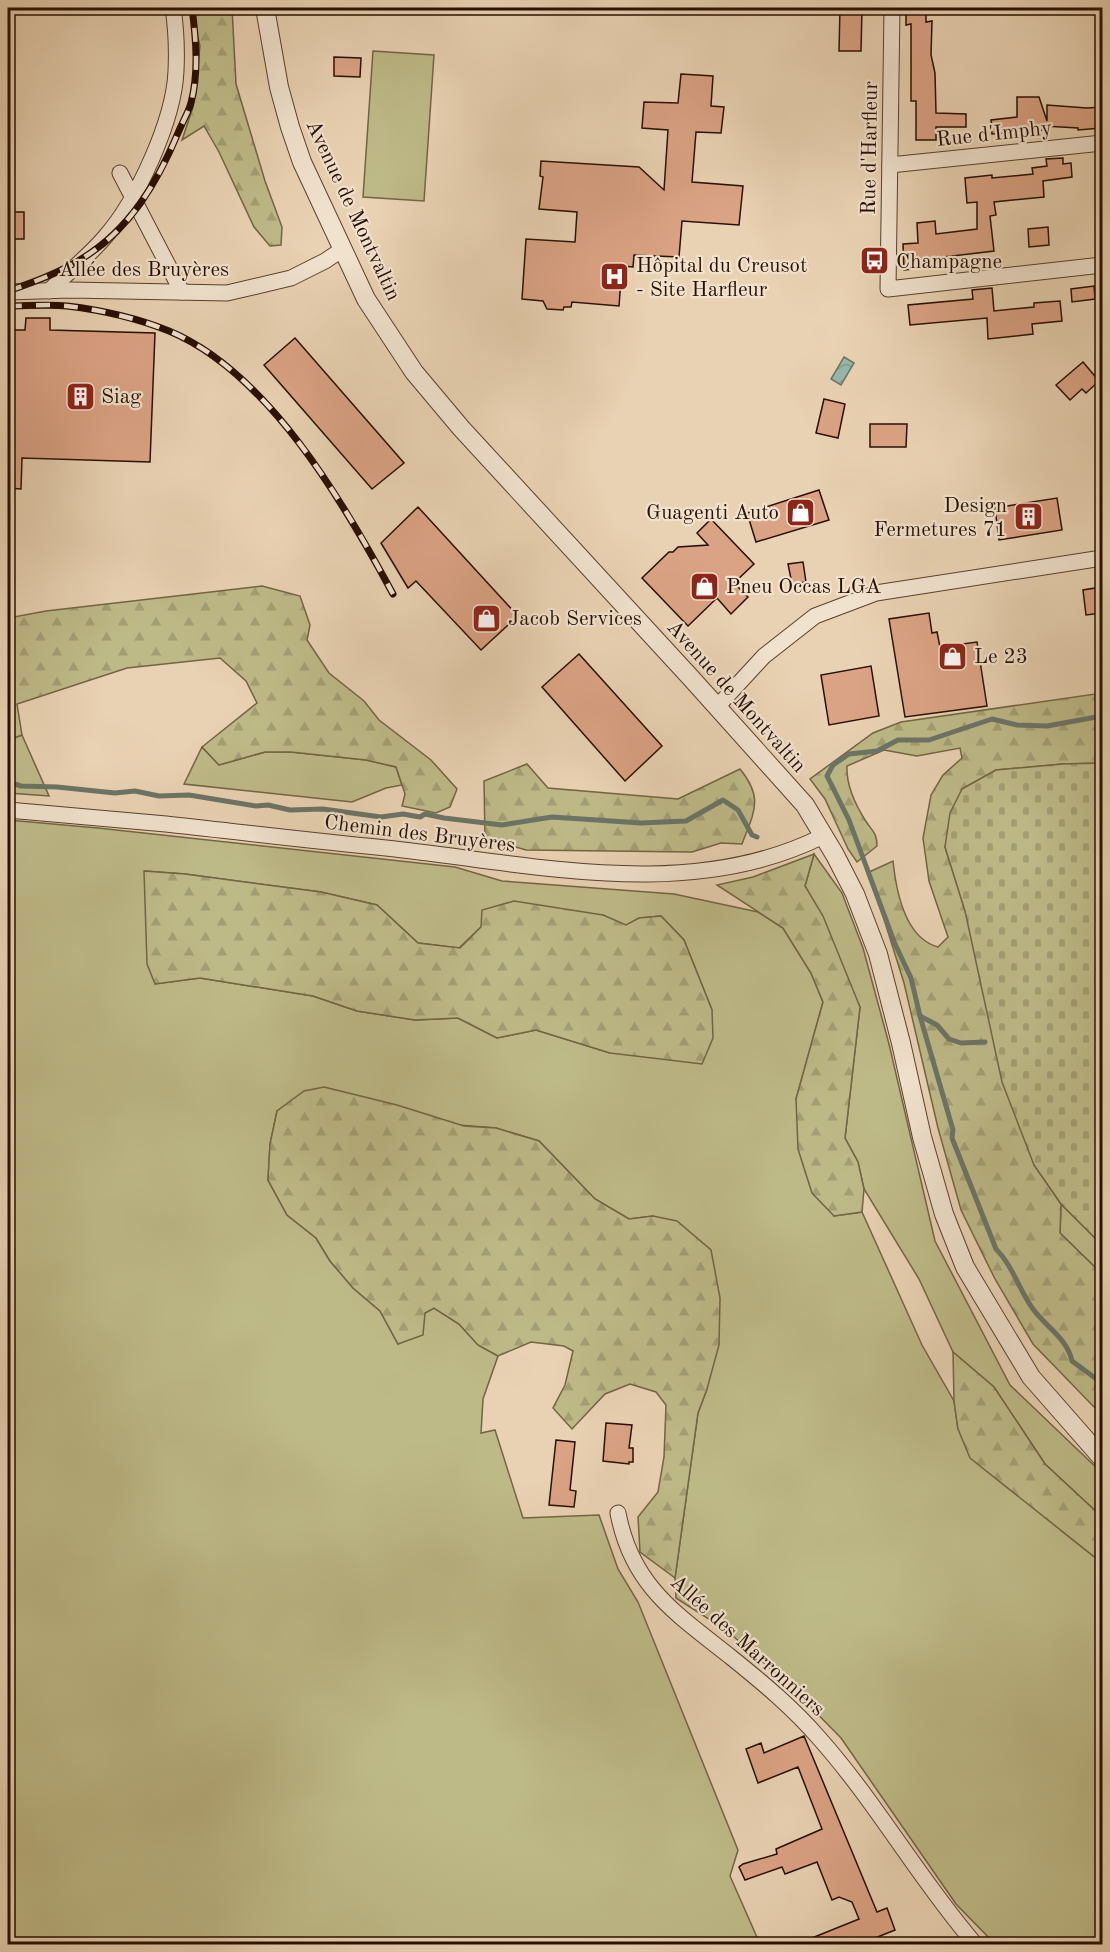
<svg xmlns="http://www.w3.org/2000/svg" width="1110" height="1952" viewBox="0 0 1110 1952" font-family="'Old Standard TT',serif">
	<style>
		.grass { fill: #beba88; stroke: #736444; stroke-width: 1.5; fill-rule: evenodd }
		.forest { fill: url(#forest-firs); stroke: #736444; stroke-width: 1.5 }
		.cemetery { fill: url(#cemetery-stones); stroke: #736444; stroke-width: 1.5 }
		.water { fill: url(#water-waves); stroke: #6b7467; stroke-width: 1.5 }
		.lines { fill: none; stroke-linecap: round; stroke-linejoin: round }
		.stream { stroke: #6b7467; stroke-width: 5 }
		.building { fill: #dba385; stroke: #280f00; stroke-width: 1.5 }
		.minor-casing { stroke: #58402d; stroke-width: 17 }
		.tertiary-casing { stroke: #58402d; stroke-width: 20 }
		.minor { stroke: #f1e2ce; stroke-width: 15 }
		.tertiary { stroke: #f1e2ce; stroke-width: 18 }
		.rail-casing { stroke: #280f00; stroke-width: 7 }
		.rail { stroke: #f1e2ce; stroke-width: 4.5; stroke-dasharray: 14; stroke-linecap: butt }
		.labels { text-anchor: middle; stroke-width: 4.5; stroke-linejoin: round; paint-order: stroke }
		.street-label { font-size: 21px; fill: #280f00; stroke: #f1e2ce }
		.poi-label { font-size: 21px; fill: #280f00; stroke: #f1e2ce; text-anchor: start }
	</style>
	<defs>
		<pattern id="forest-firs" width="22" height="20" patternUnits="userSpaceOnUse" patternTransform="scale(1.5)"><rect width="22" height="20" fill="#beba88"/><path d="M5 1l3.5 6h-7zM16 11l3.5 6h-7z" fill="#a39f74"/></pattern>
		<pattern id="cemetery-stones" width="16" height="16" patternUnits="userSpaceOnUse" patternTransform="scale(1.5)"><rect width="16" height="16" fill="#beba88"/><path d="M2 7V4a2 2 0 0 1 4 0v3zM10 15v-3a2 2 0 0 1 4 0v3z" fill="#a39f74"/></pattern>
		<pattern id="water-waves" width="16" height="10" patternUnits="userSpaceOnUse" patternTransform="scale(1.5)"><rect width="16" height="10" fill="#97b8ac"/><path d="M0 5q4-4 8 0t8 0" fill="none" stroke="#829d92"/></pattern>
	</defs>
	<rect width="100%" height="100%" fill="#e9d2b3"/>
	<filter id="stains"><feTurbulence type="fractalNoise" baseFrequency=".00333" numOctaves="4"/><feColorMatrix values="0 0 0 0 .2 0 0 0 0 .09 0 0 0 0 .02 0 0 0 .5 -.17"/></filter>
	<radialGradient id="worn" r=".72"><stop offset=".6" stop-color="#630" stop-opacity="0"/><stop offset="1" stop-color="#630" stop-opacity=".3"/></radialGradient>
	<g class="grass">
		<polygon points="373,51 434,55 424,201 363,197"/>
		<polygon points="22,735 49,796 8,793 8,740"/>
		<polygon points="202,747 219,765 265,752 291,752 366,760 396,767 402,785 386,788 352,802 184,784"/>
		<path d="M8,820L98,828L455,867L502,881L674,894L758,912L783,928L811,973L823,1002L796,1099L834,1216L862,1212L922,1345L954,1401L958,1429L1063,1532L1102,1563V1944H995L956,1904L841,1738L786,1682L726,1630L676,1598L675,1578L698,1413L707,1389L653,1216L629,1219L595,1199L539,1141L496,1128L277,1111L270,1144L268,1180L287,1215L316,1238L330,1261L353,1288L380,1311L398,1344L425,1313L434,1308L459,1324L478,1345L498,1356L483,1399L481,1433L495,1430L523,1518L599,1515L618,1569L638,1602L738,1850L730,1876L760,1944H8ZM145,871L185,874L321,892L377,905L418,943L459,948L481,927L603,915L626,926L639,918L661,916L684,940L712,1010L610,1053L536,1030L497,1038L458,1018L415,1020L357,1011L313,996L200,978L155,984Z"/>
		<polygon points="814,854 842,893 863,948 889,1044 935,1241 1010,1385 1102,1473 1102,1517 1045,1464 994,1387 953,1352 919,1279 864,1189 858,1162 845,1138 860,1007 805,886"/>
		<polygon points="1061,1204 1102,1245 1102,1274 1060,1233"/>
	</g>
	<g class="forest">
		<polygon points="191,8 232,8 236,84 265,181 282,227 281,245 270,246 254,227 219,152 204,126 182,140 193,107 200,46"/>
		<polygon points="262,586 300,596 310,625 307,640 329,673 364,701 379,720 431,760 457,789 450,807 436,813 402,806 405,794 396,767 366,760 291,752 265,752 219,765 202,747 257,703 246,681 220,658 127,668 17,704 22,735 8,740 8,618 46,611"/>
		<path d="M1102,693V763L1063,764L996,770L962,789L945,847L965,910L1034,1165L1061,1204L1060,1233L1102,1274V1319L1099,1327L1102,1334V1412L1094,1407L1033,1344L995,1279L961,1210L938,1128L904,983L883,916L867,873L893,861C896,890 905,938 938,947L948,937L929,881L923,838L931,795L943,775L962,758L960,748L917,756L884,750L847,766C846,785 855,804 865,820C872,831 877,832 877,846L857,862L848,849L825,799L810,779L873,733L901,722Z"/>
		<path d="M527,764L548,788L678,799L740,769C764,798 754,812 742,844L721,843L692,852L526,850L485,838L484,781Z"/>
		<polygon points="814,854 805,886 823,916 860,1007 845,1138 858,1162 864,1189 862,1212 834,1216 812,1193 798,1149 796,1099 823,1002 811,973 783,928 717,885 753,877"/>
		<polygon points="144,871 185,874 321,892 377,905 418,943 460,948 481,927 482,910 514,901 603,915 626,925 639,918 661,916 684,940 712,1010 713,1038 702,1064 610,1053 536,1030 497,1038 458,1018 415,1020 357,1011 313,996 200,978 155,984 147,964"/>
		<polygon points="324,1087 397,1105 464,1126 496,1128 539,1141 595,1199 629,1219 653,1216 677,1221 711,1250 720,1298 719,1345 707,1389 698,1413 675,1578 640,1552 638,1517 658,1492 664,1457 666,1405 656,1392 630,1384 605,1394 572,1429 553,1408 565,1385 573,1351 564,1346 531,1342 498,1356 478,1345 459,1324 434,1308 425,1313 423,1335 398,1344 380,1311 353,1288 330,1261 316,1238 287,1215 268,1180 270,1144 277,1111 304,1091"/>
		<polygon points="953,1352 994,1387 1045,1464 1102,1517 1102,1563 970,1458 958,1429 954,1401"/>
	</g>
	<polygon class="cemetery" points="1102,763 1102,1245 1061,1204 1034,1165 1002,1082 965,911 945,847 950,813 962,789 996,770 1063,764"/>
	<polygon class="water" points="844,357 854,363 841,385 831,379"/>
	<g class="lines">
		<g class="stream">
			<path d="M1102,716L1047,726L1017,725L992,719L929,740H898L877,751L849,754L833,765L827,776L849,820L895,944L911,978L920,1016L953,1130L952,1138L996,1249C1013,1266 1019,1290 1033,1309C1046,1327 1067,1338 1072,1361L1102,1383"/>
			<polyline points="8,782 21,786 57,787 115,793 135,791 159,796 189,795 256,806 268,805 290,810 323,809 381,817 403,814 420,817 425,814 444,818 502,825 552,817 641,823 686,821 723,800 738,810 752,835 757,837"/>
			<polyline points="920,1016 937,1025 949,1039 961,1043 985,1042"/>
		</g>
	</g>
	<g class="building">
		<polygon points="840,8 862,8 861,51 839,51"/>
		<polygon points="906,8 926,8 926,22 932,21 931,55 935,73 936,113 966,114 966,127 936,127 936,140 916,140 916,101 911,101 911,24 906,25"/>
		<polygon points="334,57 361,58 360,77 334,76"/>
		<polygon points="681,74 713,76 711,106 724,107 721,133 696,132 692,182 743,186 739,225 682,221 679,257 634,255 633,267 622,266 619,306 572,302 571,307 564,307 563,310 547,309 543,301 522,299 526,239 575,242 577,212 539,209 543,177 540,176 541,161 639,167 664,190 668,130 642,128 644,102 678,103"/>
		<polygon points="1017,97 1039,97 1047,121 1047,105 1087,108 1102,107 1101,128 1078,130 1078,128 1044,126 1044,130 992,134 991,120 1017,117"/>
		<polygon points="1063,158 1063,164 1071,163 1072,177 1043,181 1044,197 994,202 996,215 990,216 994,251 944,257 945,266 904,270 903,244 918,243 917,223 935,221 936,234 977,229 977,202 967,203 965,178 992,175 992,178 1033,174 1032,168 1047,166 1046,159"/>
		<rect x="8" y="212" width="16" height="27"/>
		<polygon points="1048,227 1049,245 1029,247 1028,229"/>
		<polygon points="1094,286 1095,299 1072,302 1071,289"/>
		<polygon points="992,288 994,311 1034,307 1034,303 1060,301 1062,321 1032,324 1033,334 988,339 987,318 910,325 908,305 973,299 972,290"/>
		<polygon points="26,318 50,318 50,330 155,333 150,462 22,458 21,489 8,488 8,330 25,330"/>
		<polygon points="295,338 404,463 372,489 264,365"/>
		<polygon points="1083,362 1099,381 1086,393 1082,389 1070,400 1056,385"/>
		<polygon points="824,399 845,404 838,438 816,433"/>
		<polygon points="870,424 907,424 906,447 870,447"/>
		<polygon points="819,490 829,520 756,542 747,513"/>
		<polygon points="1057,498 1062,530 999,540 995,508"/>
		<polygon points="418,507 518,616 481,650 416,581 408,588 381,543"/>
		<polygon points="711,519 754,564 734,583 748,597 731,614 717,598 688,626 642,578 669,552 673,552 678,547 708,545 697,533"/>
		<polygon points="803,562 806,582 792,584 788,564"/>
		<polygon points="1102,587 1102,613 1086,615 1083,590"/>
		<polygon points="929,613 932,633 937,632 940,647 977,642 987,706 905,717 889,619"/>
		<polygon points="579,654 662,746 625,781 542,687"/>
		<polygon points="871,666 879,716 829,725 821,675"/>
		<polygon points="606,1423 632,1425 629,1448 633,1448 633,1462 629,1462 629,1464 603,1461"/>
		<polygon points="556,1440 575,1442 570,1490 576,1491 574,1507 549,1505"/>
		<polygon points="804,1736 877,1912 887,1908 895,1930 860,1944 797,1944 859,1919 852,1902 839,1897 832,1900 817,1862 785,1874 782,1867 745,1880 739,1867 743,1864 777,1854 776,1849 822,1829 798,1767 758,1783 746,1749 761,1743 764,1753"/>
	</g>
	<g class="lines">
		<defs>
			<g id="minor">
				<polyline points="892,8 888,289 1102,265"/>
				<polyline points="890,165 1102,143"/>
				<polyline points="120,173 182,292"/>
				<path d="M49,291C67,273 88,257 105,237C137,201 174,120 176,71C177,50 176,28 173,8"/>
				<polyline points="8,292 70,290 227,293 291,278 325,261 343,249"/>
				<polyline points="717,707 764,656 815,616 876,593 1102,558"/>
				<path d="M8,810C60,815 113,819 166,824C239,832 313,841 386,848C529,863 688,904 823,836"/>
				<path d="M618,1513C632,1587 677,1614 732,1658C763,1683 793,1708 819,1738C876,1802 919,1879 975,1944"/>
			</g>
			<polyline id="tertiary" points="265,8 279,87 290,127 302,162 366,299 414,372 461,428 691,678 805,805 835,855 855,894 878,954 901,1043 922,1137 944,1214 965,1267 1031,1377 1102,1458"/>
		</defs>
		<use href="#minor" class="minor-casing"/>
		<use href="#tertiary" class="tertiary-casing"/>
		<use href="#minor" class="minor"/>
		<use href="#tertiary" class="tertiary"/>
		<defs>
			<g id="rail">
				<path d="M8,291C34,282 59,273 83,258C130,229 157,183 178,133C182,123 188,113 191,103C199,72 196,39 192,8"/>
				<path d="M8,306C27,306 48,304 67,306C101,310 137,318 169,331C268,372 344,503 393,594"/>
			</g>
		</defs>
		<use href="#rail" class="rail-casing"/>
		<use href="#rail" class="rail"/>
	</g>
	<defs>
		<symbol id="bus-square" viewBox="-11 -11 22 22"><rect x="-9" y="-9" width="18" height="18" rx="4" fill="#8f2418" stroke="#f1e2ce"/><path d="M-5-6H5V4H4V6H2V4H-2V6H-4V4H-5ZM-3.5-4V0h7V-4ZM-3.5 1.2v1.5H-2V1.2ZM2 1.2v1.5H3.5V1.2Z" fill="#fff"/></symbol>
		<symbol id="hospital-square" viewBox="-11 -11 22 22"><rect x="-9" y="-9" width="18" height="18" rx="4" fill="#8f2418" stroke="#f1e2ce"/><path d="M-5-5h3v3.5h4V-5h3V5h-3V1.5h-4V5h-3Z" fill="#fff"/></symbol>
		<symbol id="building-square" viewBox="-11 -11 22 22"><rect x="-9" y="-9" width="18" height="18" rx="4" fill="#8f2418" stroke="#f1e2ce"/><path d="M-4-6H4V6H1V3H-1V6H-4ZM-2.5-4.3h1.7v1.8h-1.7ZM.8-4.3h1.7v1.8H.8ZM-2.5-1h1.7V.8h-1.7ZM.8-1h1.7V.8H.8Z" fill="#fff"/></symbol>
		<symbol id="shop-square" viewBox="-11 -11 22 22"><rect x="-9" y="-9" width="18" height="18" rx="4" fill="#8f2418" stroke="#f1e2ce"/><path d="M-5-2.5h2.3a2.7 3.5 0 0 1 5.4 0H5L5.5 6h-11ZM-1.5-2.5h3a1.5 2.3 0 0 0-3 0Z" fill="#fff"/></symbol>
	</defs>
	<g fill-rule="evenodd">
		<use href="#bus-square" x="858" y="244" width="33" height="33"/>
		<use href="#hospital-square" x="598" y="260" width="33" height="33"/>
		<use href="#building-square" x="64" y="380" width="33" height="33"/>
		<use href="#shop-square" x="784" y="496" width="33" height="33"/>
		<use href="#building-square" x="1012" y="500" width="33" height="33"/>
		<use href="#shop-square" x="688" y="570" width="33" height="33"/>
		<use href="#shop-square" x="470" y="602" width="33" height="33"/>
		<use href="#shop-square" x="936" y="640" width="33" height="33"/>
	</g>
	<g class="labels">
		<g class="street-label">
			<text transform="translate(994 133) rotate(-6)" y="7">Rue d'Imphy</text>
			<text transform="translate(869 148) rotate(-89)" y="7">Rue d'Harfleur</text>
			<text transform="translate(354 210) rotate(65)" y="7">Avenue de Montvaltin</text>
			<text x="144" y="276">Allée des Bruyères</text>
			<text transform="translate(737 696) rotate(48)" y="7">Avenue de Montvaltin</text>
			<text transform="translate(420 833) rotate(7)" y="7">Chemin des Bruyères</text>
			<text transform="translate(748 1645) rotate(42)" y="7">Allée des Marronniers</text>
		</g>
		<g class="poi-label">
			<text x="896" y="268">Champagne</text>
			<text x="636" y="272">Hôpital du Creusot<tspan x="636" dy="24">- Site Harfleur</tspan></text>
			<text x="101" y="403">Siag</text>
			<text x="1007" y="512" text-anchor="end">Design<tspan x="1007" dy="24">Fermetures 71</tspan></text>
			<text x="779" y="519" text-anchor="end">Guagenti Auto</text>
			<text x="726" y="593">Pneu Occas LGA</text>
			<text x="508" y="625">Jacob Services</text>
			<text x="974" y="663">Le 23</text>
		</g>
	</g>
	<rect width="1110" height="1952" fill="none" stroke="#e9d2b3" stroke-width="30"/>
	<rect x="9" y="9" width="1092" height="1934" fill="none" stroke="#280f00" stroke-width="3"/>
	<rect x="15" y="15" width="1080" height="1922" fill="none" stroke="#280f00" stroke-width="1.5"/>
	<rect width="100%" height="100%" filter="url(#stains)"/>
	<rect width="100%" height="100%" fill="url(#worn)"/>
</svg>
